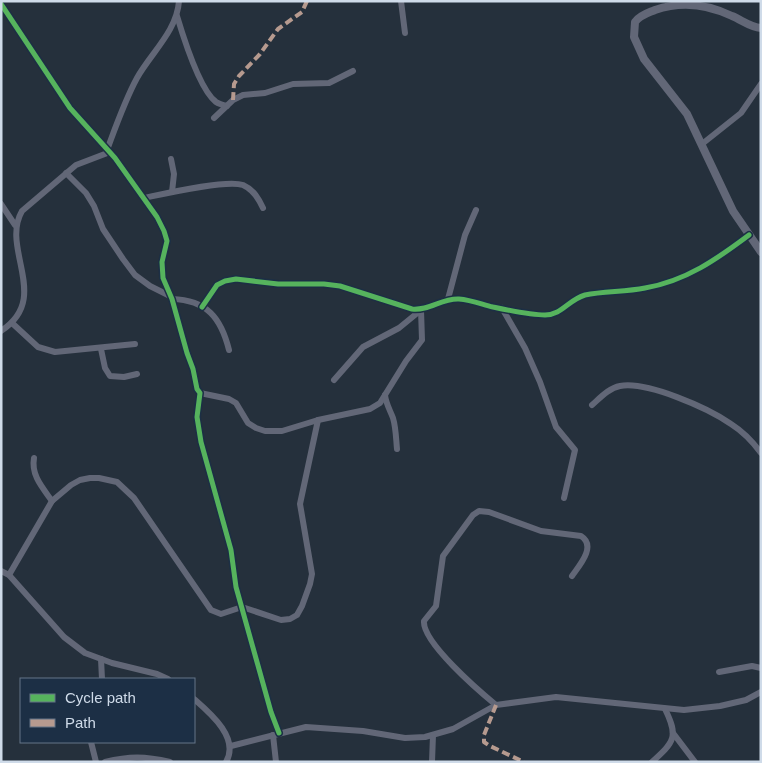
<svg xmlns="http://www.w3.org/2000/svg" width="762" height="763" viewBox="0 0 762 763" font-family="Helvetica,sans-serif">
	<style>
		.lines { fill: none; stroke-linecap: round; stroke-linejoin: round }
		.minor { stroke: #626777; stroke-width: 6 }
		.tertiary { stroke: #626777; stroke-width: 8 }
		.quiet { stroke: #b69a8f; stroke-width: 4; stroke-dasharray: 8 4; stroke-linecap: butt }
		.cycleway-casing { stroke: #1c2f45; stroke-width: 8 }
		.cycleway { stroke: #56b35d; stroke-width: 5 }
	</style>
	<rect width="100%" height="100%" fill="#25303c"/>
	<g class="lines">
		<g class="minor">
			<polyline points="401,1 405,33"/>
			<polyline points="1,4 70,108 115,158 157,217 164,231 167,241 162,262 163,278 172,299 187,353 193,369 197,389 200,393 197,417 201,442 231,550 236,587 271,712 279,733"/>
			<path d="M177,16C183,36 199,89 216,102C219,104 223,105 227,106"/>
			<polyline points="214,118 233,100 243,95 265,93 293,84 329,83 353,71"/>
			<polyline points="702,144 741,113 761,84"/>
			<path d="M107,150C116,126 125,100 137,78C151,53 177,31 179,1"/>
			<polyline points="171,159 174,174 172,192"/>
			<polyline points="66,173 86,193 94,206 103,229 123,259 135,275 150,286 170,296"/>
			<path d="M144,198C163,194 227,179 243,185C254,190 259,199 263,208"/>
			<polyline points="1,204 15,225"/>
			<path d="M172,299C207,300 221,318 229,350"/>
			<polyline points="448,299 465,235 476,210"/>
			<path d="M202,307L217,285L225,281L236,279L278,284H324L340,286L412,309C429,311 442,298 459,299C471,300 481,304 493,307C507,310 531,315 545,315C562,315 568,300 585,295C604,291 625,292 645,288C686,281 717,259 749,235"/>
			<polyline points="502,308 525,348 540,382 556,427 575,450 564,498"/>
			<polyline points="12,323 38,347 55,352 135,344"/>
			<path d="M1,331C52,298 0,249 22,211L76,165L110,152"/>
			<polyline points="101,349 105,368 110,376 124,377 137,374"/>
			<polyline points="334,380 363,347 399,328 421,310"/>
			<polyline points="200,393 229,399 236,403 248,423 256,428 265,431 282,431 318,420 370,409 380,403 406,361 422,340 421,310"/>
			<path d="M385,395C386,404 390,410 393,418C396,428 396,439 397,449"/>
			<path d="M592,405C600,398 609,388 620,386C647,381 708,408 731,424C742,431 753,442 761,453"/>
			<path d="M34,458C31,475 42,487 52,501"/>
			<polyline points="1,571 9,575 64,637 85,653 112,663 157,674 168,679"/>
			<polyline points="9,575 52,501 71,485 80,480 90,478 99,478 117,482 134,498 211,610 221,614 242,607 281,620 290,619 297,615 302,606 310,584 312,574 300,504 318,420"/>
			<polyline points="101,659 102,679"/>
			<polyline points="719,672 752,666 761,668"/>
			<path d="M194,699C210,713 240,738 226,762"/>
			<path d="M496,705C479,691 422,642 424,621L436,606L443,556L473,515L479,511L489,512L541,531L581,536C597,546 579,566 572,576"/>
			<polyline points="673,733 695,762"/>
			<polyline points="273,735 276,762"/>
			<polyline points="91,742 96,762"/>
			<polyline points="231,746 306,727 363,731 405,738 425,737 453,729 496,705 556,697 684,710 720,706 746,700 761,692"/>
			<path d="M105,762C129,756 145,756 170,762"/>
			<polyline points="432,762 433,735"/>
			<path d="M652,762C674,742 679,737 665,709"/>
		</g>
		<path class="tertiary" d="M761,28C750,27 742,20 732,16C707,4 681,1 655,10C648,13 640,15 635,22L634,37L644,59L687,114L733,211L761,252"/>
		<g class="quiet">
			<polyline points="233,100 234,84 239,76 260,54 278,29 302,12 307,1"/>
			<polyline points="496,705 484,735 484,742 490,746 524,762"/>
		</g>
		<defs>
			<g id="cycleway">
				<polyline points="1,4 70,108 115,158 157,217 164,231 167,241 162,262 163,278 172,299 187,353 193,369 197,389 200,393 197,417 201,442 231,550 236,587 271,712 279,733"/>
				<path d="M202,307L217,285L225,281L236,279L278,284H324L340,286L412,309C429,311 442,298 459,299C471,300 481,304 493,307C507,310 531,315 545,315C562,315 568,300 585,295C604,291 625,292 645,288C686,281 717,259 749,235"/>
			</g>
		</defs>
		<use href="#cycleway" class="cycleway-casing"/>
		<use href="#cycleway" class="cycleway"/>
	</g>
	<rect width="762" height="763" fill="none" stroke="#cfdbe9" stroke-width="5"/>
	<rect x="20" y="678" width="175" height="65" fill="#1c2f45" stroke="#647487"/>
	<rect x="30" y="694" width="25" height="8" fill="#56b35d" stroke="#647487"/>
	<text x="65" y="703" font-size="15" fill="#cfdbe9">Cycle path</text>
	<rect x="30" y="719" width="25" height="8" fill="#b69a8f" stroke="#647487"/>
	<text x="65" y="728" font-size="15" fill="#cfdbe9">Path</text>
</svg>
